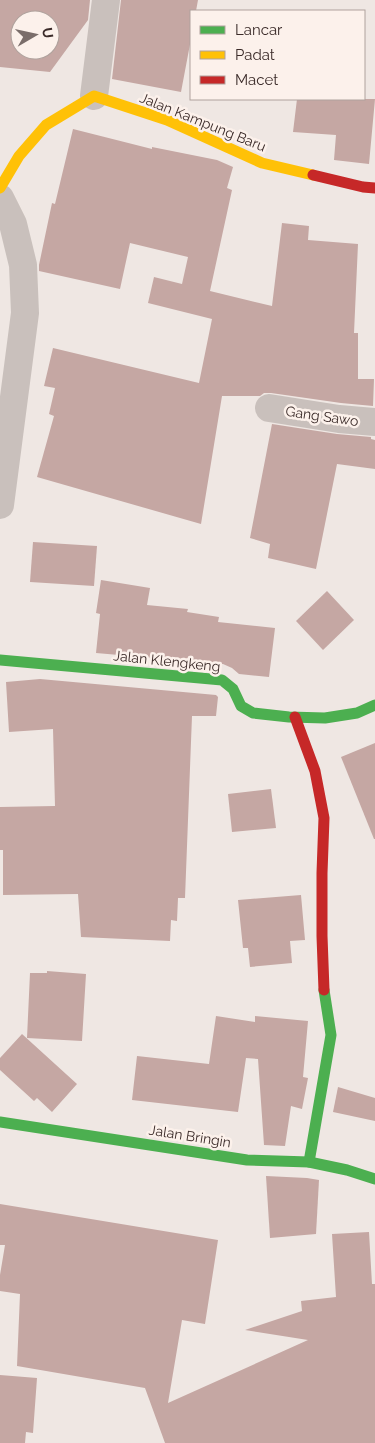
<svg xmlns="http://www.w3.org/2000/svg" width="375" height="1443" viewBox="0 0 375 1443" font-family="Raleway,sans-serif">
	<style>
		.building { fill: #c5a7a3; fill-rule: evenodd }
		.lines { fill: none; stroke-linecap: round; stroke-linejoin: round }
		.street { stroke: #c9c0bc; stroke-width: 28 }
		.fast { stroke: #4caf50; stroke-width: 11 }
		.slow { stroke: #ffc107; stroke-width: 11 }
		.jam { stroke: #c62828; stroke-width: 11 }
		.labels { text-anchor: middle; stroke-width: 5; stroke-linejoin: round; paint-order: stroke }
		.street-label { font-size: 14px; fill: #3b2b29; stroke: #fcf1eb }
	</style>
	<rect width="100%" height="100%" fill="#efe7e3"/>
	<g class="building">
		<path d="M0,0H90L88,20L50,72L0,67ZM20,20H50V50H20Z"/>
		<polygon points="121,0 198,0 196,11 191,11 191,39 181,92 112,79"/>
		<polygon points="297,99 375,99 369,164 334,160 336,135 293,132"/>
		<polygon points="73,129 152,149 152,147 217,160 233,167 227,188 232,190 210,291 272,306 282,223 309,226 308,240 358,244 354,333 358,333 358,379 374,379 373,406 341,403 271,393 264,393 260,396 222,396 201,524 37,477 54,416 49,414 55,388 44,386 53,348 199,383 212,319 148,303 154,277 182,284 188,257 130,243 120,289 39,271 39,265 52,203 55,204"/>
		<polygon points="272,424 337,434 371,437 371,439 375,440 375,469 337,464 316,569 268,558 270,544 250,538"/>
		<polygon points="33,542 97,546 94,586 30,582"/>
		<polygon points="101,580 150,588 147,605 188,609 187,612 219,617 218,622 275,628 269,677 239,674 232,668 223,664 96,653 100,614 96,613"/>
		<polygon points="327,591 354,620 323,650 296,621"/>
		<polygon points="40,679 216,695 218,697 216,716 192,716 185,898 178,898 177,921 171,920 170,941 81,937 78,894 3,895 3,850 0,850 0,807 55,806 53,729 9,732 6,682"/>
		<polygon points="375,743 375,839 374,839 341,757"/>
		<polygon points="271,789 276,828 232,832 228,794"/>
		<polygon points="301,895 305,940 290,941 292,963 250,967 248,948 243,948 238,900"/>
		<polygon points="47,971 86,974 82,1041 27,1038 30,973 47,973"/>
		<polygon points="216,1016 255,1022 255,1016 308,1021 303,1077 308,1078 302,1109 291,1106 285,1146 264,1145 258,1059 246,1058 238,1112 132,1100 137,1056 209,1064"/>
		<polygon points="22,1034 77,1084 52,1112 37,1098 34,1101 0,1070 0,1058"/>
		<polygon points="338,1087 375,1098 375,1121 333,1112"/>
		<polygon points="266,1176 307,1178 319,1180 316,1234 270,1238"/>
		<polygon points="0,1204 218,1240 205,1324 182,1320 168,1403 308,1340 245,1330 302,1311 301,1301 336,1297 332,1234 369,1232 372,1284 375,1284 375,1443 165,1443 145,1388 17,1366 20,1294 0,1291 0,1275 5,1245 0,1245"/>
		<polygon points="0,1375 37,1378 33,1433 26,1432 25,1443 0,1443"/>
	</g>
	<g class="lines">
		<g class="street">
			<polyline points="94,96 106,0"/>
			<polyline points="0,198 13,224 23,265 25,313 0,505"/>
			<polyline points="269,408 339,419 375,422"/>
		</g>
		<g class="fast">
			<polyline points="0,660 222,680 233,689 241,706 253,713 289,717 325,718 357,713 375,705"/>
			<polyline points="0,1122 247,1160 309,1162 347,1170 375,1179"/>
			<polyline points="309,1162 331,1035 324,990"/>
		</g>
		<polyline class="slow" points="0,188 19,156 46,125 94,96 167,120 262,163 313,175"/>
		<g class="jam">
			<polyline points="313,175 363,187 375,188"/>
			<polyline points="295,717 315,771 324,818 322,873 322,936 324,990"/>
		</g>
	</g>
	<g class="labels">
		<g class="street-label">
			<text transform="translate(203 122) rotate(22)" y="5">Jalan Kampung Baru</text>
			<text transform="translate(322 416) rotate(8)" y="5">Gang Sawo</text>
			<text transform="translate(167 661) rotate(6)" y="5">Jalan Klengkeng</text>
			<text transform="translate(190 1136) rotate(9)" y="5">Jalan Bringin</text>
		</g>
	</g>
	<rect x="190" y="10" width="175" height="90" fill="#fcf1eb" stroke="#afa29d"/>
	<rect x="200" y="26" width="25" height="8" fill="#4caf50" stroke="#afa29d"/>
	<text x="235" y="35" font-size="15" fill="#3b2b29">Lancar</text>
	<rect x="200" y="51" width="25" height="8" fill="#ffc107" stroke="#afa29d"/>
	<text x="235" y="60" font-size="15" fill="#3b2b29">Padat</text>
	<rect x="200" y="76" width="25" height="8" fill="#c62828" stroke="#afa29d"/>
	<text x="235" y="85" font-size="15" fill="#3b2b29">Macet</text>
	<g transform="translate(35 35) rotate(81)"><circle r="24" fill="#fcf1eb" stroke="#afa29d"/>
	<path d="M0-4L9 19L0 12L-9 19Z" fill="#7a6d6a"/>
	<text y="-8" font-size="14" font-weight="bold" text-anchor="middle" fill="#3b2b29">U</text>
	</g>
</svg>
